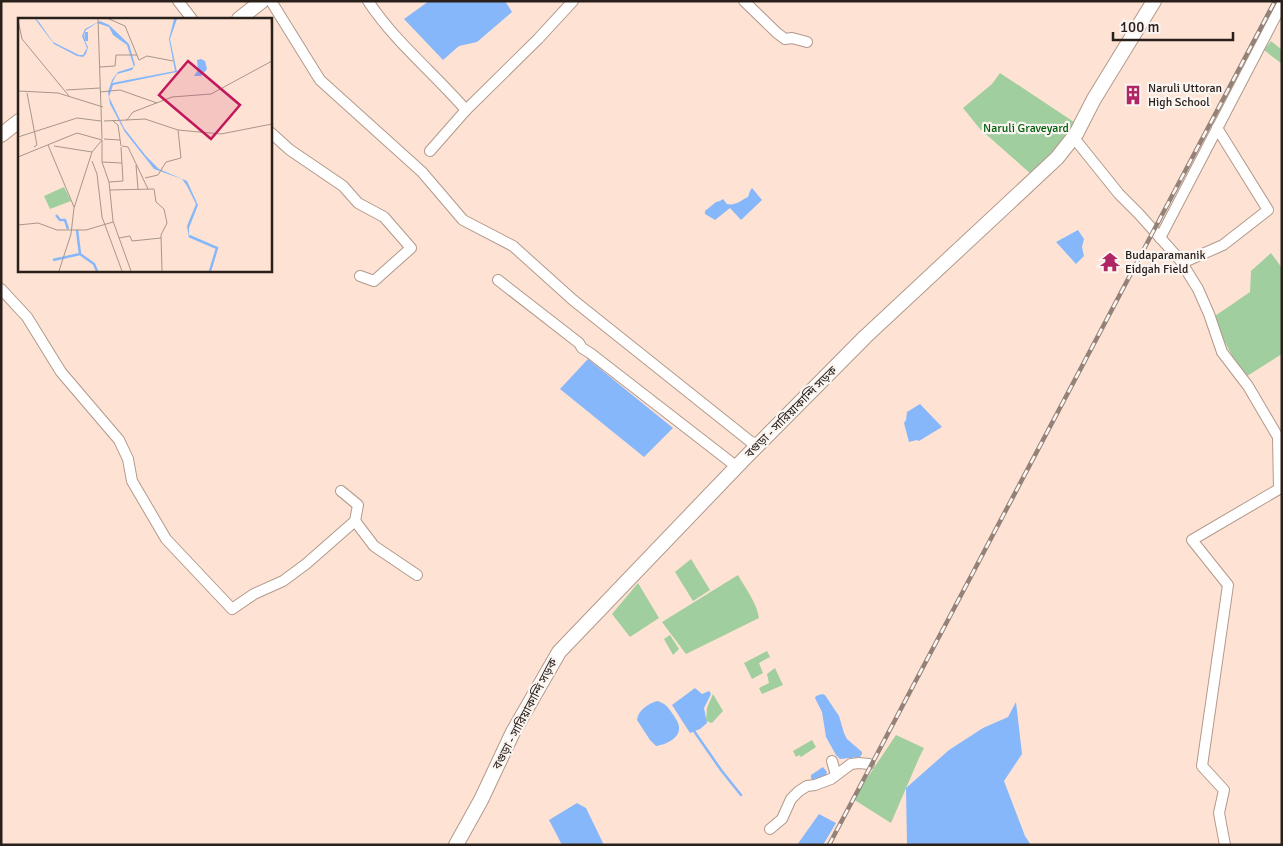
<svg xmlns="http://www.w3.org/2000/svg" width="1283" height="846" viewBox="0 0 1283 846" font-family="Signika,'Noto Sans Bengali',sans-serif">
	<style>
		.green { fill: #a0ce9e }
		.water { fill: #86b7fa }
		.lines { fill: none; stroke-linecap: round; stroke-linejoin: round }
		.stream { stroke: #86b7fa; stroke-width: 2.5 }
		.street-casing { stroke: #b2998b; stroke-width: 12 }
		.secondary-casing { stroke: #b2998b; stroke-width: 16 }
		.street { stroke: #fff; stroke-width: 10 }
		.secondary { stroke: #fff; stroke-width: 14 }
		.rail-casing { stroke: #948278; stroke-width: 4.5 }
		.rail { stroke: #fbf5f2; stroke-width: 2.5; stroke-dasharray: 8; stroke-linecap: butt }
		.labels { text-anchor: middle; stroke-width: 4.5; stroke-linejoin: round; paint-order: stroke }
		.poi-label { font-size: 12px; fill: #2a201b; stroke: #fbf5f2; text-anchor: start }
		.park-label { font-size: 12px; fill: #01600c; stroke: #fbf5f2 }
		.street-label { font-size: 12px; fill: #2a201b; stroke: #fbf5f2 }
		.inset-river { fill: none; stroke: #86b7fa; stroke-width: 2.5 }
		.inset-road { fill: none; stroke: #a9958a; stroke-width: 1 }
		.view { fill: #c2185b; fill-opacity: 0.15; stroke: #c2185b; stroke-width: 2.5 }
		.inset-edge { fill: none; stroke: #2a201b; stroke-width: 2.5 }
	</style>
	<rect width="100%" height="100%" fill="#fee3d4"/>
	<g class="green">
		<polygon points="1271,41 1282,50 1282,64 1264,50"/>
		<polygon points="1000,73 1077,124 1054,154 1032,175 980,129 963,108 992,84"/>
		<polygon points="1271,253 1282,268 1282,354 1244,378 1212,318 1250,292 1251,271"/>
		<polygon points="691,559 710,590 693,601 675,572"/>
		<path d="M738,575C745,588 757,603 759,618L686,654L662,622Z"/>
		<polygon points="638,583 659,618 630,637 612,614"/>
		<polygon points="670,635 679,649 673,655 664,639"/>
		<polygon points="767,651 770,657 759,663 763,673 752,679 744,663"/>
		<polygon points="775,668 783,685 762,694 759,688 769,683 767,674"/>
		<polygon points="713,694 723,711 712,723 706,721 707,708"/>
		<polygon points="896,735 924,748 919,758 891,823 853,799"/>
		<polygon points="812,740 816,747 801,757 799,755 796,757 793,751"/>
	</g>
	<g class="water">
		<polygon points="429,1 505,1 512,12 477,42 459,46 443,60 404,19"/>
		<path d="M752,188L762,200L741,220L730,208L715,220L705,214V211L716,202L720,201L723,199L727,204C736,206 741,200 748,197L750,191Z"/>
		<polygon points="1078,230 1084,239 1082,247 1084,256 1076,264 1056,242"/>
		<polygon points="588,359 673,428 644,457 560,389"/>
		<polygon points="920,404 942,427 919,441 917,440 909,442 904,423 906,420 907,412"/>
		<polygon points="695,688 702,694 709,691 711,694 704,708 707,723 700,729 690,733 672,705"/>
		<polygon points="822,694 825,695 839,716 844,733 847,739 862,752 862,754 860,757 840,759 836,755 826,737 822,712 815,698 816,696"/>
		<path d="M657,701C665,703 668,707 672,713C675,718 679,722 679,728C680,738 665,745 656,746L650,740L637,720C638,710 648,704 657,701Z"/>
		<polygon points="1016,702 1022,754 1004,781 1025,836 1031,845 907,845 906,788 949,750 983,728 1008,717"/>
		<polygon points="823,767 827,772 826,776 813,781 811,778 811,775"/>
		<polygon points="577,803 586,808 604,845 562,845 549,820"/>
		<polygon points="819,814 836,823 823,845 797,845"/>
	</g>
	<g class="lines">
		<polyline class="stream" points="694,731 721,770 741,795"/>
		<defs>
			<g id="street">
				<polyline points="178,1 192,19"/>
				<polyline points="271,1 320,80 422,172 463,220 513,246 573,300 751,442 760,444"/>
				<path d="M368,1C395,42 434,73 466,110L430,151"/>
				<polyline points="744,1 777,33 785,39 792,38 807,42"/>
				<polyline points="466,110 538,39 573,1"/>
				<polyline points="270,132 290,150 343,186 358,203 384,217 411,248 374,281 360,276"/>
				<polyline points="1074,138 1119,194 1139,214 1180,260 1198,289 1209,314 1222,352 1248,386 1278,437 1279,489 1192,540 1228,585 1202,766 1224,790 1219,813 1225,845"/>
				<polyline points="1160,238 1282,4"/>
				<polyline points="1182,263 1223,245 1268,210 1217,128"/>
				<polyline points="498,280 579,343 582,348 590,353 737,467"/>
				<polyline points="1,289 27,317 61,372 119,440 128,459 132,481 166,539 232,609 254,594 283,581 306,564 355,521 358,505 341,491"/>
				<polyline points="355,521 374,546 417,575"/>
				<polyline points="832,761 836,775"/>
				<polyline points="770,829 782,819 791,799 799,791 807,786 815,785 831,779 851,764 859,763 869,764"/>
			</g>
			<g id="secondary">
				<polyline points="239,19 262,1"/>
				<polyline points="1,135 19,121"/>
				<polyline points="456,845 481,800 513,732 559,652 745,458 865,337 1057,158 1076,134 1094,99 1154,1"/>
			</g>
		</defs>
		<use href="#street" class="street-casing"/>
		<use href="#secondary" class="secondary-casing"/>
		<use href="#street" class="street"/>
		<use href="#secondary" class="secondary"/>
		<defs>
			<polyline id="rail" points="829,845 1275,1"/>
		</defs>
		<use href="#rail" class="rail-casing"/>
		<use href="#rail" class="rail"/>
	</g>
	<defs>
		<symbol id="building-bare" viewBox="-9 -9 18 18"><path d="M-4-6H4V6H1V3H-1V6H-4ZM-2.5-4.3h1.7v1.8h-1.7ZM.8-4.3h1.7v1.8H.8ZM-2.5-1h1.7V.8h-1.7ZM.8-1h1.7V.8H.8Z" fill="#b02563" stroke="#fbf5f2" stroke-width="2.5" paint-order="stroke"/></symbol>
		<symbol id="temple-bare" viewBox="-9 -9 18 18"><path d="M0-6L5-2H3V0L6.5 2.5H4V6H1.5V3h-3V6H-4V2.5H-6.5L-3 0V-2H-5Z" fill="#b02563" stroke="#fbf5f2" stroke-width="2.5" paint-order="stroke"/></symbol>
	</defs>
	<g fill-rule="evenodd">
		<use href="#building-bare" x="1119" y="81" width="28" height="28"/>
		<use href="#temple-bare" x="1096" y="248" width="28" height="28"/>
	</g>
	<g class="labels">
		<g class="poi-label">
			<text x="1148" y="92">Naruli Uttoran<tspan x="1148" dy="14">High School</tspan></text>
			<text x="1125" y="259">Budaparamanik<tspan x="1125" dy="14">Eidgah Field</tspan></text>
		</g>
		<g class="park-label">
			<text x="1026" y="132">Naruli Graveyard</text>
		</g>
		<g class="street-label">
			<text transform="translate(791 412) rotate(-45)" y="4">বগুড়া - সারিয়াকান্দি সড়ক</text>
			<text transform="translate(525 714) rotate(-62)" y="4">বগুড়া - সারিয়াকান্দি সড়ক</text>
		</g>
	</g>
	<g transform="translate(18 18)">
		<rect width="254" height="254" fill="#fee3d4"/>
		<path d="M46,169L53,183L32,191L26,178Z" fill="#a0ce9e"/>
		<path d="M17,1H18L21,4L35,24L61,37H65L69,30L64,18L67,11L82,3L91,7L111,26L117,47L114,52L99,56L94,65L157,53L151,21L156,1H159L152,21L159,54L95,67L91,79L106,110L128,138L141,151L169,163L180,187L171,210V220L169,208L178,186L169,168L164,161L136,151L107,114L92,86L90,74L94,62L100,54L116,49L109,27L95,17L91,9L79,5L68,12L66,16V22L67,14H70V23H67L70,29L68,36L65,39L59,38L36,26ZM183,41L187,43L189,51L183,58H176L180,52L179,42Z" fill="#86b7fa"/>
		<path class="inset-river" d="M38,197L42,202H47L50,211M59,212L62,236L76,246L79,253M171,218L199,230L192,253M35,242L62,236"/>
		<path class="inset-road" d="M80,1L84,121M91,1L107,8L121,42L129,38L155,43M253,1L254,25M0,2L4,21L51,78M82,49L97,48L98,37H119M48,72L82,70M0,73L40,75L85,89M82,74L102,72L139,85M9,75L19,127L16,129M108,102L127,101L160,112L203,116L254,106M86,103L109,102L115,94L154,79L193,76L254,43M95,103L100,107L103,128M0,119L59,100L83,103M86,121L102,122M30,127L56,189M36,128L74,134M104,128L110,129L130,171M0,139L59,115L84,122V144L91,164L95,203L113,253M74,143L79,156L84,199L104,253M84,144L104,145M118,147L120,171M127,160L140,157L148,144L163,140L160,112M91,164L105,163L103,129M92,172L136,171L138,184L146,191L149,205L143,217L144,253M0,207L20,205L39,212H68L95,204M101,220L112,218L114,223L143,220M41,253L53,216L56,190L74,134L84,122"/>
		<path class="view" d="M170,43L222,87L193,121L141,77Z"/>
		<rect width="254" height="254" class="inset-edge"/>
	</g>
	<rect width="1283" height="846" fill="none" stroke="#2a201b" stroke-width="5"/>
	<path d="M1113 32v8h120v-8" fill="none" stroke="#2a201b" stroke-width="2.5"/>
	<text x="1120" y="32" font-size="15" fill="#2a201b" stroke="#fbf5f2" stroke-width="4" paint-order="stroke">100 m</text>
</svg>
